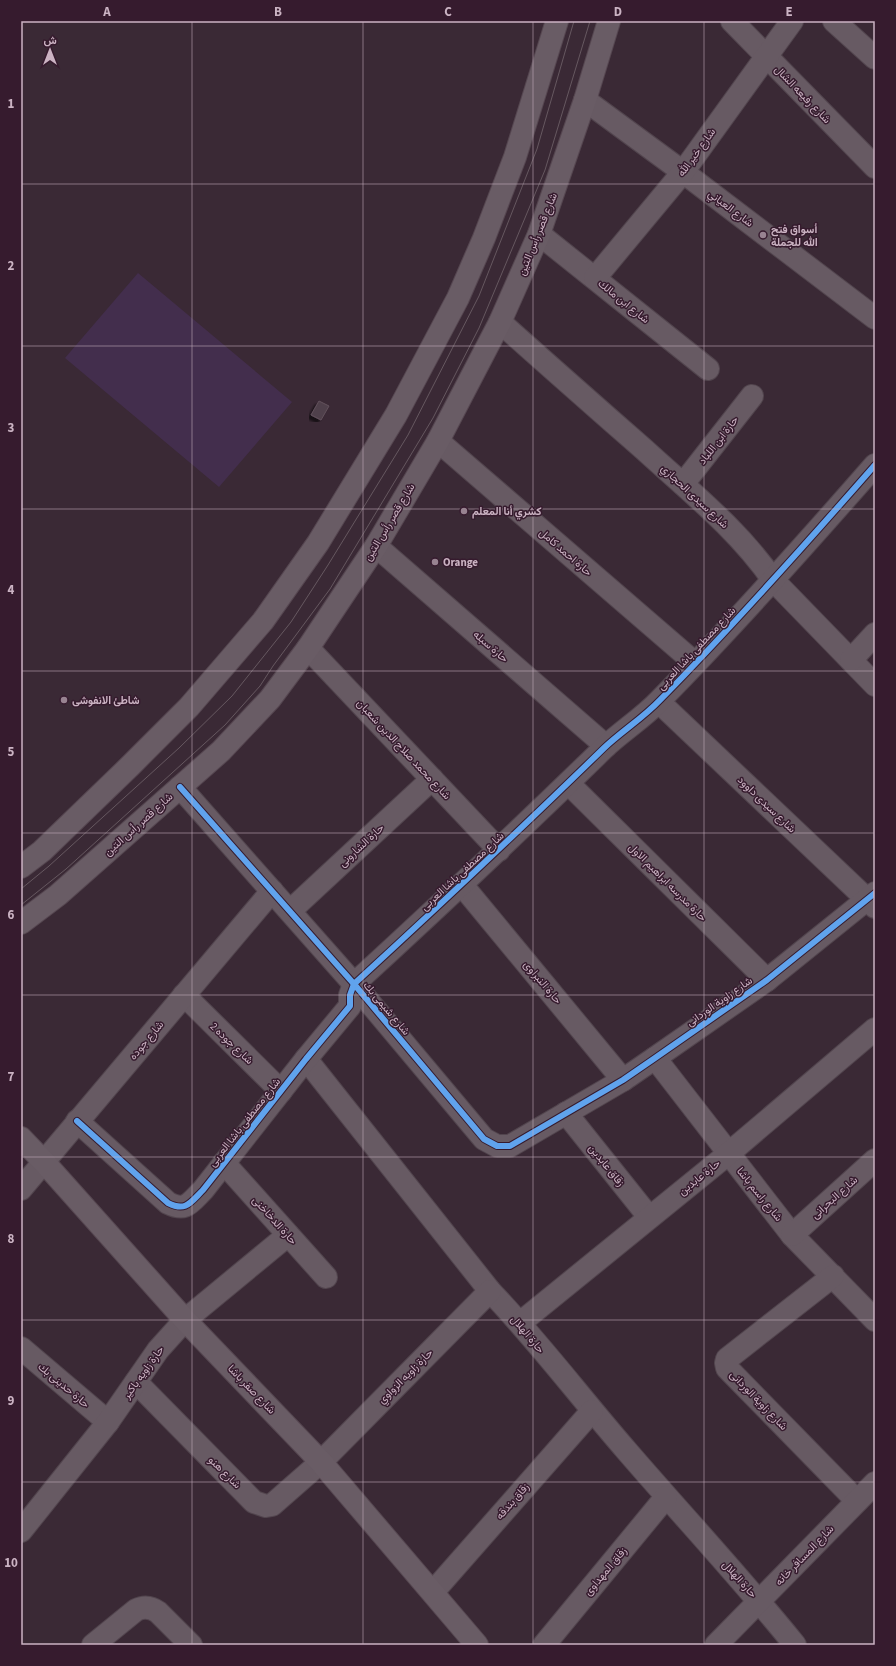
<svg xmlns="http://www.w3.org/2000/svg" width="896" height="1666" viewBox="0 0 896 1666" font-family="'Source Sans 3',Vazirmatn,sans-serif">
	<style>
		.green { fill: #432e4d }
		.building { fill: #50414b; stroke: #61515c; filter: url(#shadow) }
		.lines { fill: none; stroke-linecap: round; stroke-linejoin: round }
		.minor-casing { stroke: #52454e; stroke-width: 24 }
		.major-casing { stroke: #564751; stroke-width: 24 }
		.minor { stroke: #675a63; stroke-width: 22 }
		.major { stroke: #695c65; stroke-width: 22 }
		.tram { stroke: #665860; stroke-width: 1 }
		.cycleway-casing { stroke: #361b2e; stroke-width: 8 }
		.cycleway { stroke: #60a3ed; stroke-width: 6 }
		.grid { fill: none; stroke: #cbb3c3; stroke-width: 1; stroke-opacity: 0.55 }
		.poi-dot { fill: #988391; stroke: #361b2e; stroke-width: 1.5 }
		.labels { text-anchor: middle; stroke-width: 3; stroke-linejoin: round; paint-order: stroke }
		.street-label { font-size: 11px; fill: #cbb3c3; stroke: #361b2e }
		.poi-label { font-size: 11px; font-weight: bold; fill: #cbb3c3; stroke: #361b2e; text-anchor: start }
		.neatline { fill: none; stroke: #cbb3c3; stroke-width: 1.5 }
		.grid-label { font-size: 13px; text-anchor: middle; font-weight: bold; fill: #cbb3c3 }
	</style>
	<defs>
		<filter id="shadow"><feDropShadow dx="-3.5" dy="3.5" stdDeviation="1" flood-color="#0009"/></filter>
	</defs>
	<rect width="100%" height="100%" fill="#3a2935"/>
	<polygon class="green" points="138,273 292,402 219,487 65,358"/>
	<polygon class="building" points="319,401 329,406 321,420 311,415"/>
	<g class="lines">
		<defs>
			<g id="minor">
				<polyline points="732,21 875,167"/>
				<polyline points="834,21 875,58"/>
				<polyline points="585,100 683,172 875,318"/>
				<polyline points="539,234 708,369"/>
				<polyline points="595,278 683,172 792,21"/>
				<path d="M500,322C549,366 598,409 648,453C692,493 739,531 773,580L875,685"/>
				<polyline points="438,441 695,663"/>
				<polyline points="683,484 752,396"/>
				<polyline points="376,546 606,746"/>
				<polyline points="308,648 499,850"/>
				<polyline points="851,660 875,634"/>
				<polyline points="659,702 875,907"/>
				<polyline points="569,784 767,980"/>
				<polyline points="180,787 354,984 484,1139 497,1146 510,1146 623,1080 655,1058 767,980 875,893"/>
				<polyline points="462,885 623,1080"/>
				<polyline points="290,911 432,779"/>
				<polyline points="184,995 281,1091"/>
				<polyline points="655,1058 792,1235 875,1320"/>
				<path d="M306,1059L490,1291C538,1341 580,1397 626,1450C682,1515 741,1578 795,1645"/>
				<polyline points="566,1113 649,1217"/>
				<path d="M77,1121L168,1203C186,1212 190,1203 203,1190L306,1059L350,1006V995L354,984C439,906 522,828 604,748C622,731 643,718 660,700C735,624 805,545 875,465"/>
				<polyline points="224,1163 326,1277"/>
				<polyline points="21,1189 272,891"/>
				<polyline points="792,1235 875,1160"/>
				<polyline points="833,1276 727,1359 726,1363 727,1368 857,1501"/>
				<polyline points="520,1323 728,1154 875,1029"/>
				<polyline points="21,1348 108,1422"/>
				<polyline points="136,1382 254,1502 266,1506 272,1505 321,1462 490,1291"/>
				<polyline points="21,1531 108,1422 158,1350 185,1320 288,1235"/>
				<polyline points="433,1592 592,1411"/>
				<path d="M93,1645L136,1610C144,1606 151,1607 158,1612L191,1645"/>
				<polyline points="544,1645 666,1497"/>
				<polyline points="716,1645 875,1483"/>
			</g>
			<g id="major">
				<polyline points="21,867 42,851 131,765 189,707 263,621 318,543 396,415 458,298 484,238 515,157 557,21"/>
				<polyline points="21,923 58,895 221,751 270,699 308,648 376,546 438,441 500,322 539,234 585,100 609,21"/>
				<polyline points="21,1138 44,1162 185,1320 321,1462 477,1645"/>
			</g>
		</defs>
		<use href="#minor" class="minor-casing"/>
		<use href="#major" class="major-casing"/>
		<use href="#minor" class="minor"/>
		<use href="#major" class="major"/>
		<g class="tram">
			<polyline points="21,889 49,866 179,748 232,696 291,622 328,565 408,435 479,296 537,149 574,21"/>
			<polyline points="21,905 66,869 225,725 260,686 273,666 330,589 433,418 479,328 545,170 590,21"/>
		</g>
		<defs>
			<g id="cycleway">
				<polyline points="180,787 354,984 484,1139 497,1146 510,1146 623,1080 655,1058 767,980 875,893"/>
				<path d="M77,1121L168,1203C186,1212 190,1203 203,1190L306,1059L350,1006V995L354,984C439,906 522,828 604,748C622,731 643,718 660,700C735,624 805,545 875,465"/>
			</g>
		</defs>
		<use href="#cycleway" class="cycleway-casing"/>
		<use href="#cycleway" class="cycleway"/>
	</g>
	<path class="grid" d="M192,21V1645M363,21V1645M533,21V1645M704,21V1645M21,184H875M21,346H875M21,509H875M21,671H875M21,833H875M21,995H875M21,1157H875M21,1320H875M21,1482H875"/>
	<g class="poi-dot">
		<circle cx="763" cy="235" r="4"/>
		<circle cx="464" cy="511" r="4"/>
		<circle cx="435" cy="562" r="4"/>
		<circle cx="64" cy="700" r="4"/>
	</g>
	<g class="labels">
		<g class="street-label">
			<text transform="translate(803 94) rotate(46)" y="4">شارع رفيعه الشال</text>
			<text transform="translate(696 152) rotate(-54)" y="4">شارع خير الله</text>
			<text transform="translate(731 208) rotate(37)" y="4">شارع العياني</text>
			<text transform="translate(537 234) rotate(-68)" y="4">شارع قصر رأس التين</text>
			<text transform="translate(624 301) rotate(39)" y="4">شارع ابن مالك</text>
			<text transform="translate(718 440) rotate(-52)" y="4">حارة ابن اللباد</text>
			<text transform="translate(695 496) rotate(43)" y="4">شارع سيدى الحجازي</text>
			<text transform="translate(389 522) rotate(-59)" y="4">شارع قصر رأس التين</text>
			<text transform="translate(566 552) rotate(41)" y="4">حارة احمد كامل</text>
			<text transform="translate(491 646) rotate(41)" y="4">حارة سبله</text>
			<text transform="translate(696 648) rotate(-47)" y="4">شارع مصطفى باشا العربى</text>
			<text transform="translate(404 749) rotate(47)" y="4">شارع محمد صلاح الدين شعبان</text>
			<text transform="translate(767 804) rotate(44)" y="4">شارع سيدى داوود</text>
			<text transform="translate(138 824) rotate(-42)" y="4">شارع قصر رأس التين</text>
			<text transform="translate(361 845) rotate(-43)" y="4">حارة الشارونى</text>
			<text transform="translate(462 871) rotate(-43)" y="4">شارع مصطفى باشا العربى</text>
			<text transform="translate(668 882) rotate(45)" y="4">حارة مدرسه ابراهيم الاول</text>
			<text transform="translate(543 982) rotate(50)" y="4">حارة النبراوى</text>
			<text transform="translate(719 1001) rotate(-35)" y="4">شارع زاوية الوردانى</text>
			<text transform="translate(387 1008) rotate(50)" y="4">شارع شيمى بك</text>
			<text transform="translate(146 1040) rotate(-50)" y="4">شارع جوده</text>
			<text transform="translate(232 1043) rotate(44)" y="4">شارع جوده 2</text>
			<text transform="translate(244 1122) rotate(-52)" y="4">شارع مصطفى باشا العربى</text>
			<text transform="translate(607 1165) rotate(51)" y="4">زقاق عابدين</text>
			<text transform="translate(699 1177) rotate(-39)" y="4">حارة عابدين</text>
			<text transform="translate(760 1194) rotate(51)" y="4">شارع راسم باشا</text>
			<text transform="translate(834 1197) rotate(-42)" y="4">شارع البحرانى</text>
			<text transform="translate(275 1220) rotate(48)" y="4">حارة الدخاخنى</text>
			<text transform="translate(528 1334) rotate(50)" y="4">حارة الهلال</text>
			<text transform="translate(143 1372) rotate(-54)" y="4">حارة زاويه باكير</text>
			<text transform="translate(405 1376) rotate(-45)" y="4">حارة زاويه الزواوي</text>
			<text transform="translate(64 1385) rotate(40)" y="4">حارة حدينى بك</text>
			<text transform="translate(252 1389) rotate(46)" y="4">شارع صقر باشا</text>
			<text transform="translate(759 1400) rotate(46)" y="4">شارع زاوية الوردانى</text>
			<text transform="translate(225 1472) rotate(45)" y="4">شارع هنو</text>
			<text transform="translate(512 1501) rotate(-49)" y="4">زقاق بندقه</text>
			<text transform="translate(804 1555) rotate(-46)" y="4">شارع المسافر خانه</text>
			<text transform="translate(605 1571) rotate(-50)" y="4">زقاق المهداوى</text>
			<text transform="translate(740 1579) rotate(48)" y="4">حارة الهلال</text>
		</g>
		<g class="poi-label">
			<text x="771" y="233">أسواق فتح<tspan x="771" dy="13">الله للجملة</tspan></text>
			<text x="472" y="515">كشري أنا المعلم</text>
			<text x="443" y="566">Orange</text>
			<text x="72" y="704">شاطئ الانفوشى</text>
		</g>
	</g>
	<rect width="896" height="1666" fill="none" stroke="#361b2e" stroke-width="44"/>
	<g transform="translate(50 50)" stroke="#361b2e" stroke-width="3" paint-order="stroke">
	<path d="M0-3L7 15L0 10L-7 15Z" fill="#cbb3c3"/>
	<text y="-6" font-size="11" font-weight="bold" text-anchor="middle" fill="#cbb3c3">ش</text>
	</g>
	<rect x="22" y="22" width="852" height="1622" class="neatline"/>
	<g class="grid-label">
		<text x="107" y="16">A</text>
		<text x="278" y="16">B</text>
		<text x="448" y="16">C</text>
		<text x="618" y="16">D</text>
		<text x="789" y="16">E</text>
		<text x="11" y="108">1</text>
		<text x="11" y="270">2</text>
		<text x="11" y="432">3</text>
		<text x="11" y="594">4</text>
		<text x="11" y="756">5</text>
		<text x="11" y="919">6</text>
		<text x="11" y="1081">7</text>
		<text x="11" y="1243">8</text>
		<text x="11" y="1405">9</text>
		<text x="11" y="1567">10</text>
	</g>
</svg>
